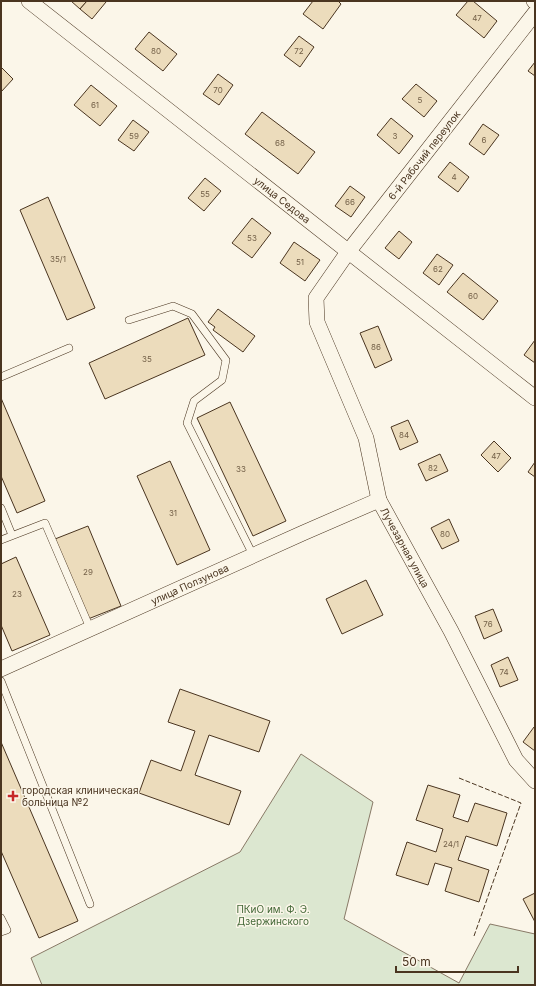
<svg xmlns="http://www.w3.org/2000/svg" width="536" height="986" viewBox="0 0 536 986" font-family="Inter,sans-serif">
	<style>
		.green { fill: #dce7d0; stroke: #887966 }
		.building { fill: #ecdcbc; stroke: #4a3520 }
		.lines { fill: none; stroke-linecap: round; stroke-linejoin: round }
		.service-casing { stroke: #4a3520; stroke-width: 8 }
		.minor-casing { stroke: #4a3520; stroke-width: 16 }
		.service { stroke: #fbf6e9; stroke-width: 7 }
		.minor { stroke: #fbf6e9; stroke-width: 15 }
		.fence { stroke: #4a3520; stroke-width: 1; stroke-dasharray: 5 2; stroke-linecap: butt }
		.poi-dot { fill: #c62828; stroke: #fbf6e9; stroke-width: 1.5 }
		.labels { text-anchor: middle; stroke-width: 3; stroke-linejoin: round; paint-order: stroke }
		.number-label { font-size: 8px; fill: #725f47 }
		.street-label { font-size: 10px; fill: #4a3520; stroke: #fbf6e9 }
		.poi-label { font-size: 10px; fill: #4a3520; stroke: #fbf6e9; text-anchor: start }
		.park-label { font-size: 10px; fill: #436837; stroke: #fbf6e9 }
	</style>
	<rect width="100%" height="100%" fill="#fbf6e9"/>
	<polygon class="green" points="301,754 373,802 344,919 459,983 490,924 535,934 535,985 42,985 31,958 240,852"/>
	<g class="building">
		<polygon points="71,1 87,1 80,9"/>
		<polygon points="87,1 105,1 106,2 92,19 80,9"/>
		<polygon points="313,1 338,1 341,4 323,29 303,14"/>
		<polygon points="468,1 473,1 497,21 484,38 456,15"/>
		<polygon points="149,32 177,54 163,71 135,49"/>
		<polygon points="299,36 314,47 300,67 284,55"/>
		<polygon points="535,62 535,76 528,71"/>
		<polygon points="1,67 13,79 1,92"/>
		<polygon points="218,74 233,85 219,105 203,94"/>
		<polygon points="416,84 437,101 424,117 402,99"/>
		<polygon points="91,85 117,106 100,126 74,105"/>
		<polygon points="262,112 315,152 298,174 245,134"/>
		<polygon points="391,118 413,136 399,154 377,135"/>
		<polygon points="133,120 149,132 134,151 118,140"/>
		<polygon points="483,124 499,135 484,155 469,144"/>
		<polygon points="450,162 469,177 458,192 438,177"/>
		<polygon points="205,178 221,191 204,211 188,198"/>
		<polygon points="350,186 365,197 351,217 335,206"/>
		<polygon points="48,197 95,308 67,320 20,210"/>
		<polygon points="252,218 271,233 252,258 232,243"/>
		<polygon points="399,231 412,242 399,259 385,248"/>
		<polygon points="294,242 320,260 305,281 280,263"/>
		<polygon points="437,254 453,265 439,285 423,273"/>
		<polygon points="463,273 498,301 483,320 447,292"/>
		<polygon points="218,309 255,336 243,352 213,330 215,327 208,322"/>
		<polygon points="188,318 205,355 105,399 89,363"/>
		<polygon points="378,326 392,360 375,368 360,333"/>
		<polygon points="535,340 535,363 524,355"/>
		<polygon points="1,398 45,501 17,513 1,476"/>
		<polygon points="230,402 286,521 253,536 197,418"/>
		<polygon points="408,420 418,442 400,450 391,427"/>
		<polygon points="494,441 511,458 498,472 481,455"/>
		<polygon points="440,454 448,471 426,481 418,464"/>
		<polygon points="170,461 210,550 177,565 137,476"/>
		<polygon points="535,462 535,477 528,472"/>
		<polygon points="449,519 459,541 442,549 431,528"/>
		<polygon points="88,526 121,606 88,619 55,539"/>
		<polygon points="16,557 50,635 12,651 1,625 1,564"/>
		<polygon points="366,580 383,615 342,634 326,599"/>
		<polygon points="493,609 502,631 484,639 475,616"/>
		<polygon points="508,657 518,680 500,687 491,665"/>
		<polygon points="180,689 270,721 259,752 209,735 195,775 241,791 229,825 139,793 151,760 181,771 195,731 168,722"/>
		<polygon points="534,727 535,727 535,751 523,742"/>
		<polygon points="1,742 78,921 39,938 1,851"/>
		<polygon points="428,785 460,795 453,817 468,822 475,803 507,813 497,846 466,836 458,860 489,870 479,902 445,891 452,868 435,863 428,885 396,875 407,842 436,852 443,829 416,820"/>
		<polygon points="535,893 535,922 523,899"/>
	</g>
	<g class="lines">
		<defs>
			<g id="service">
				<polyline points="129,320 173,306 192,314 226,360 222,380 194,401 187,423 253,555"/>
				<polyline points="1,377 69,348"/>
				<polyline points="1,508 12,535"/>
				<polyline points="1,540 45,523 90,628"/>
				<polyline points="1,681 90,904"/>
				<polyline points="1,918 7,930 1,932"/>
			</g>
			<g id="minor">
				<path id="s1" d="M29,1L535,398"/>
				<polyline points="534,1 535,1"/>
				<path id="s2" d="M535,13L348,252L316,298L317,322L366,438L379,500L451,631L516,760L535,781"/>
				<path id="s3" d="M1,669L303,533L379,500"/>
			</g>
		</defs>
		<use href="#service" class="service-casing"/>
		<use href="#minor" class="minor-casing"/>
		<use href="#service" class="service"/>
		<use href="#minor" class="minor"/>
		<polyline class="fence" points="459,778 521,803 474,936"/>
	</g>
	<path class="poi-dot" d="M11 790h4v4h4v4h-4v4h-4v-4h-4v-4h4z"/>
	<g class="labels">
		<g class="number-label">
			<text x="477" y="21">47</text>
			<text x="156" y="54">80</text>
			<text x="299" y="54">72</text>
			<text x="218" y="93">70</text>
			<text x="420" y="103">5</text>
			<text x="95" y="108">61</text>
			<text x="134" y="139">59</text>
			<text x="395" y="139">3</text>
			<text x="484" y="143">6</text>
			<text x="280" y="146">68</text>
			<text x="454" y="180">4</text>
			<text x="205" y="197">55</text>
			<text x="350" y="205">66</text>
			<text x="252" y="241">53</text>
			<text x="58" y="262">35/1</text>
			<text x="300" y="265">51</text>
			<text x="438" y="272">62</text>
			<text x="473" y="299">60</text>
			<text x="376" y="350">86</text>
			<text x="147" y="362">35</text>
			<text x="404" y="438">84</text>
			<text x="496" y="459">47</text>
			<text x="433" y="471">82</text>
			<text x="241" y="472">33</text>
			<text x="173" y="516">31</text>
			<text x="445" y="537">80</text>
			<text x="88" y="575">29</text>
			<text x="17" y="597">23</text>
			<text x="488" y="627">76</text>
			<text x="504" y="675">74</text>
			<text x="451" y="847">24/1</text>
		</g>
		<g class="street-label">
			<text transform="translate(424 155) rotate(-52)" y="4">6-й Рабочий переулок</text>
			<text dy="4" stroke="none"><textPath href="#s1" startOffset="322">улица Седова</textPath></text>
			<text dy="4" stroke="none"><textPath href="#s2" startOffset="627">Лучезарная улица</textPath></text>
			<text dy="4" stroke="none"><textPath href="#s3" startOffset="207">улица Ползунова</textPath></text>
		</g>
		<g class="poi-label">
			<text x="22" y="794">городская клиническая<tspan x="22" dy="12">больница №2</tspan></text>
		</g>
		<g class="park-label">
			<text x="273" y="913">ПКиО им. Ф. Э.<tspan x="273" dy="12">Дзержинского</tspan></text>
		</g>
	</g>
	<rect width="536" height="986" fill="none" stroke="#4a3520" stroke-width="4"/>
	<path d="M396 966v6h122v-6" fill="none" stroke="#4a3520" stroke-width="2"/>
	<text x="402" y="966" font-size="12" fill="#4a3520" stroke="#fbf6e9" stroke-width="3" paint-order="stroke">50 m</text>
</svg>
